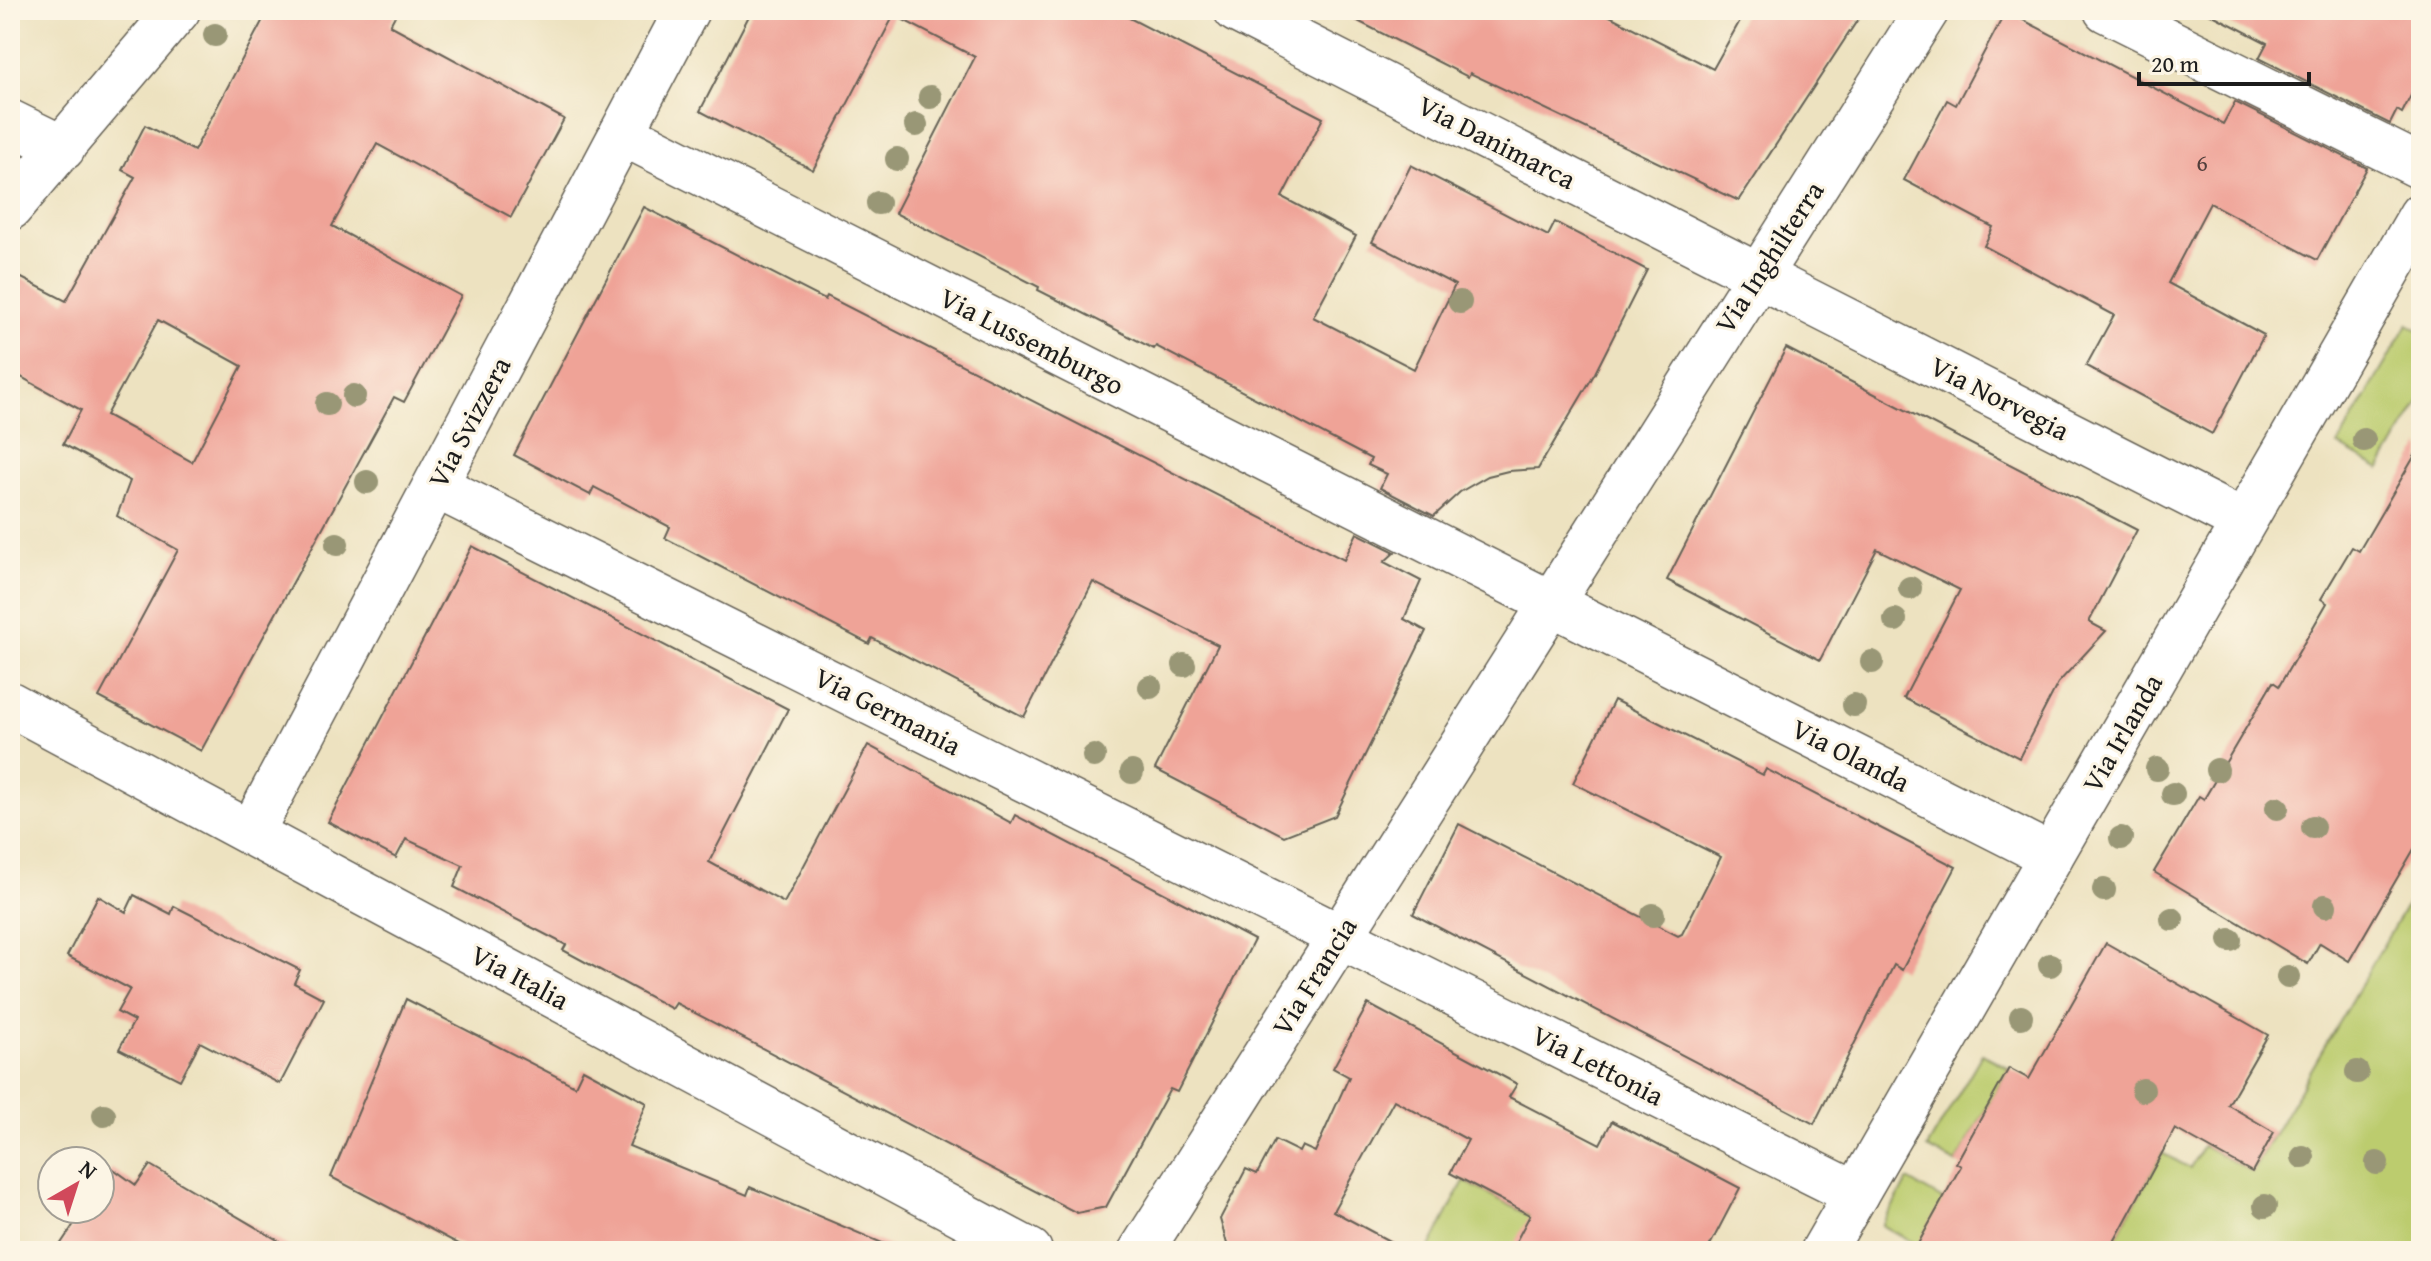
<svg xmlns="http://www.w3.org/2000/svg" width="2431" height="1261" viewBox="0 0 2431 1261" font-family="'Gentium Book Plus',serif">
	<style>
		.green { fill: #bccc6e; stroke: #6c7445; stroke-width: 2 }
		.building { fill: #efa397; fill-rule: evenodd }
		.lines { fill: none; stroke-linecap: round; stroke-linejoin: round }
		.minor-casing { stroke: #656155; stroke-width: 47 }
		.minor { stroke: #fff; stroke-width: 44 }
		.tree { fill: #999776 }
		.labels { text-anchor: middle; stroke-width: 6; stroke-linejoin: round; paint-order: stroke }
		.number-label { font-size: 24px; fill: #513e3b }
		.street-label { font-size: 28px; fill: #1c1c1c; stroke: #fcf5e5 }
	</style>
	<rect width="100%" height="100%" fill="#fcf5e5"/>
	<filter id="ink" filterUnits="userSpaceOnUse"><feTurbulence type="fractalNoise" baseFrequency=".0125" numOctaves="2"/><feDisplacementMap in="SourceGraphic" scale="16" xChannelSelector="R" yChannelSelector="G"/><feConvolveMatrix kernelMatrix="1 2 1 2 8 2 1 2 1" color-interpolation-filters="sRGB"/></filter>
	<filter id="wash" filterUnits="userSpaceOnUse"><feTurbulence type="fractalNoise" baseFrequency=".006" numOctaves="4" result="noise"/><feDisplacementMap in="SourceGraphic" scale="32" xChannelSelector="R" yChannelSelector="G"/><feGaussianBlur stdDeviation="1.8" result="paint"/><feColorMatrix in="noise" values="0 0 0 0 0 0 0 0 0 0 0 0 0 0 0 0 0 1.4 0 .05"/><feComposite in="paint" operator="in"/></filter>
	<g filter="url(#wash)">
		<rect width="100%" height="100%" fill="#ede2c0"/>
		<g class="green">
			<polygon points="2408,324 2421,332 2421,399 2380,469 2338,445"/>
			<polygon points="2421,880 2421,1251 2110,1249 2162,1153 2190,1168 2203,1145 2252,1172"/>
			<polygon points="1982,1054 2009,1068 1956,1163 1927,1148"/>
			<polygon points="1908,1180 2032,1251 1918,1245 1882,1225"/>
			<polygon points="1464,1181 1555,1229 1511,1251 1428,1251"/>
		</g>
		<g id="blocks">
			<g class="building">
				<path d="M268,10H398L390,25L564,119L511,217L377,144L332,226L461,296L404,402L394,397L201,751L99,697L178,550L117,516L130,481L63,444L81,410L10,371V272L66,301L135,177L122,170L145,125L194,151ZM158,320L242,366L192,462L106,415Z"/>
				<polygon points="752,10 1114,10 1323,118 1282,197 1356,236 1313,317 1414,369 1455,285 1372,242 1411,165 1548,236 1555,222 1647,270 1595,373 1538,469 1508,471 1488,476 1460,492 1434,516 1380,488 1387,474 1368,465 1371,459 1156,346 1154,349 1038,290 1039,287 895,213 975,57 894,15 813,170 700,111"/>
				<polygon points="1336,10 1598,10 1713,69 1746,10 1864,10 1739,201 1470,73 1468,77"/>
				<polygon points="2203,10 2421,10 2421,76 2402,113 2397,110 2390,124 2259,58 2267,43"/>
				<polygon points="2006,11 2223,124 2235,102 2367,168 2317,260 2210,203 2168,283 2264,335 2212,434 2086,366 2114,315 1984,246 1993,227 1904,180 1947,100 1956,105"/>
				<polygon points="644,207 825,300 827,296 1344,560 1357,533 1395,552 1384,562 1421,581 1404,619 1426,631 1335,816 1284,836 1155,769 1218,645 1093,582 1024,717 872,638 869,644 665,538 670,527 594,487 590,495 514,455"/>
				<polygon points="1786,348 2137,530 2089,622 2106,631 2058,683 2019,758 1904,698 1960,590 1877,549 1820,660 1667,580"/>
				<polygon points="2421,445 2421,837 2349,961 2320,943 2308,964 2154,872 2199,796 2204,799 2273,682 2279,686 2327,603 2321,599 2352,547 2359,551"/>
				<polygon points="472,546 788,709 709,862 784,903 868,745 1011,823 1015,815 1254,940 1177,1092 1170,1089 1106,1207 1077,1213 676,1003 672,1009 563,950 566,945 454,887 463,865 406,839 396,858 328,822"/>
				<polygon points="1614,700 1763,775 1766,769 1956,867 1902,970 1894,965 1814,1124 1413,914 1459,824 1678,936 1682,934 1721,857 1573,783"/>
				<polygon points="134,895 171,914 174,906 300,970 294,983 324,999 280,1084 200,1042 180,1080 119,1049 134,1021 117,1012 130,989 67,956 98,896 126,912"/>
				<polygon points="2106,943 2268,1035 2228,1105 2274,1132 2252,1172 2175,1129 2109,1251 1914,1251 1961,1166 1956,1163 2009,1068 2029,1079"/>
				<polygon points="406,999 575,1086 583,1069 647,1103 629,1146 747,1195 750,1187 901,1251 472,1251 331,1177"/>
				<polygon points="1368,1004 1517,1084 1509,1097 1600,1144 1612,1121 1740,1188 1707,1251 1511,1251 1530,1215 1450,1173 1468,1140 1394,1100 1333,1211 1408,1251 1229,1251 1220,1219 1246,1169 1257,1174 1275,1140 1299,1152 1302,1146 1315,1152 1349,1077 1333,1068"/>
				<polygon points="150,1165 296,1251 56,1251 84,1209 100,1209 100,1186 112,1168 136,1185"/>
			</g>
		</g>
	</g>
	<g filter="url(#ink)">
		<use href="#blocks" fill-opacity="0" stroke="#656155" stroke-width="2"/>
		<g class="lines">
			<defs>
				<g id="minor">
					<polyline points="1236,10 2243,522"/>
					<polyline points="2106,10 2421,167"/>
					<polyline points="10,122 63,148"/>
					<polyline points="622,133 2051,856"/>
					<polyline points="10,208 178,10"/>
					<polyline points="436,486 1856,1194"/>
					<polyline points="10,704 1030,1251"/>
					<polyline points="251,833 687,10"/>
					<polyline points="1141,1251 1927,10"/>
					<polyline points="1823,1251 2421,215"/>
				</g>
			</defs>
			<use href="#minor" class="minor-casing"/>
			<use href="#minor" class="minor"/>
		</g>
		<g class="tree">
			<circle cx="215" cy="35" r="12"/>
			<circle cx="930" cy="97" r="12"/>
			<circle cx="916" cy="125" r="12"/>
			<circle cx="897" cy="159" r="12"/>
			<circle cx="878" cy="203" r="12"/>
			<circle cx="1460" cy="302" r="12"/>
			<circle cx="354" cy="396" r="12"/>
			<circle cx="327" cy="404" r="12"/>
			<circle cx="2364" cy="440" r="12"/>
			<circle cx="367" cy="482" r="12"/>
			<circle cx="337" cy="544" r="12"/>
			<circle cx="1910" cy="588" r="12"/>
			<circle cx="1895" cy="620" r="12"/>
			<circle cx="1872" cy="662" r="12"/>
			<circle cx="1184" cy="665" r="12"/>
			<circle cx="1150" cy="687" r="12"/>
			<circle cx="1854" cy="705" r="12"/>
			<circle cx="1094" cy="756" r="12"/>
			<circle cx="2157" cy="769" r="12"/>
			<circle cx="2217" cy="770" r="12"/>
			<circle cx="1132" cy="772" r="12"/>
			<circle cx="2173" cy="794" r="12"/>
			<circle cx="2277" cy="808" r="12"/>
			<circle cx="2313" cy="827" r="12"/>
			<circle cx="2121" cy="838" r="12"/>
			<circle cx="2104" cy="890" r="12"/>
			<circle cx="2325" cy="906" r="12"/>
			<circle cx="1653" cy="915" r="12"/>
			<circle cx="2172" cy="919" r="12"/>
			<circle cx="2230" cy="940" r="12"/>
			<circle cx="2050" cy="965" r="12"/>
			<circle cx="2288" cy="977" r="12"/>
			<circle cx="2021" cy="1017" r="12"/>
			<circle cx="2357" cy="1072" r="12"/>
			<circle cx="2143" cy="1090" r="12"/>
			<circle cx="104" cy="1115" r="12"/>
			<circle cx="2303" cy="1157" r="12"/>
			<circle cx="2377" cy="1163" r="12"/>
			<circle cx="2265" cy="1206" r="12"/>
		</g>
	</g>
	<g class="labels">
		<g class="number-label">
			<text x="2202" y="171">6</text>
		</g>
		<g class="street-label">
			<text transform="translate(1497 142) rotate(27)" y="10">Via Danimarca</text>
			<text transform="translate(1769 257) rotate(-57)" y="10">Via Inghilterra</text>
			<text transform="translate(1032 341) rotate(27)" y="10">Via Lussemburgo</text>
			<text transform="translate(2000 398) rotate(27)" y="10">Via Norvegia</text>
			<text transform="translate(469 422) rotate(-62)" y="10">Via Svizzera</text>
			<text transform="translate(888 711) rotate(27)" y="10">Via Germania</text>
			<text transform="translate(2122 733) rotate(-60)" y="10">Via Irlanda</text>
			<text transform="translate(1851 755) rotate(27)" y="10">Via Olanda</text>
			<text transform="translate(1314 976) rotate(-58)" y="10">Via Francia</text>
			<text transform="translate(520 977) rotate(28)" y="10">Via Italia</text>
			<text transform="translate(1598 1065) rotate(27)" y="10">Via Lettonia</text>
		</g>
	</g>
	<rect width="2431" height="1261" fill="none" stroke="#fcf5e5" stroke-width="40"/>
	<g transform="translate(76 1185) rotate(39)"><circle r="38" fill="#fcf5e5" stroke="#a29e95" stroke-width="2"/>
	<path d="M0-6L14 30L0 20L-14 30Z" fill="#d1495b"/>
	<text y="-12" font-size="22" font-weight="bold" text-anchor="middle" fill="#1c1c1c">N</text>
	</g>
	<path d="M2139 72v12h170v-12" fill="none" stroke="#1c1c1c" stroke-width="4"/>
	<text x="2151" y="72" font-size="24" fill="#1c1c1c" stroke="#fcf5e5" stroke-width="6" paint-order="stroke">20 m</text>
</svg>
